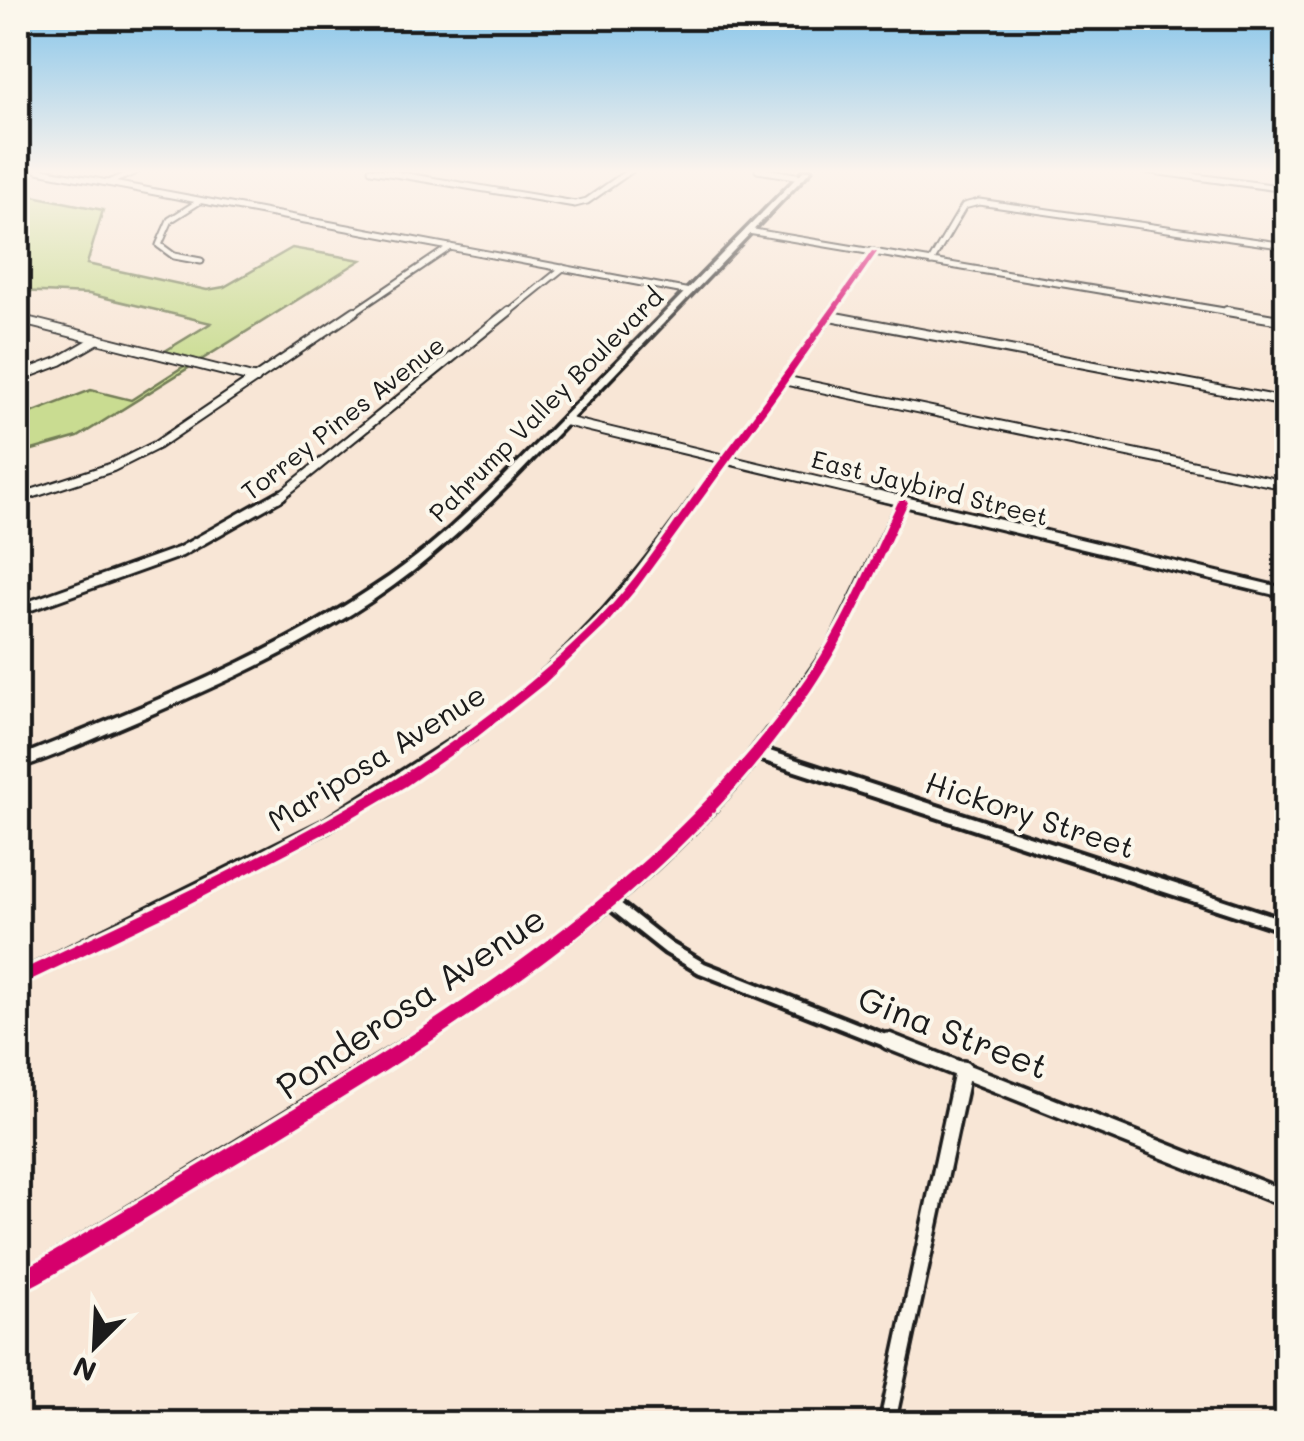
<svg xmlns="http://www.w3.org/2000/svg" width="1304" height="1441" viewBox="0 0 1304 1441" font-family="Mali,sans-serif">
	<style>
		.green { fill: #c9dc91; stroke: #727c56; stroke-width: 2.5 }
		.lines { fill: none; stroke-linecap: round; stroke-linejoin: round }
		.minor-far4-casing { stroke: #1c1c1c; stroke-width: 9 }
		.minor-far3-casing { stroke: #1c1c1c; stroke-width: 12 }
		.minor-far2-casing { stroke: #1c1c1c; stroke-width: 15 }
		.minor-far1-casing { stroke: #1c1c1c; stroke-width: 19 }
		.minor-casing { stroke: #1c1c1c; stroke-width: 22 }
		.secondary-casing { stroke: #1c1c1c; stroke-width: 7 }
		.minor-far4 { stroke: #fbf7ec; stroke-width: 5 }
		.minor-far3 { stroke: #fbf7ec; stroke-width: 8 }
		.minor-far2 { stroke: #fbf7ec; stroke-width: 9 }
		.minor-far1 { stroke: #fbf7ec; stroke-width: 11 }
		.minor { stroke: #fbf7ec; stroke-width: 15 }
		.secondary { fill: #fbf7ec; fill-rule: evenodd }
		.cycleway-casing { stroke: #fbf7ec; stroke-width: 7 }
		.cycleway { fill: #d6006c; fill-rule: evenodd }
		.labels { text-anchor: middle; stroke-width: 8; stroke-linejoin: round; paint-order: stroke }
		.far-street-label { font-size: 25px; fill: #1c1c1c; stroke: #fbf7ec }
		.street-label { font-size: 30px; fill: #1c1c1c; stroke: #fbf7ec }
		.near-street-label { font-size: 35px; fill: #1c1c1c; stroke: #fbf7ec }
	</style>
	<rect width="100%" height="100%" fill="#f8e6d6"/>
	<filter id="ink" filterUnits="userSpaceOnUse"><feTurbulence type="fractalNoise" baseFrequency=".01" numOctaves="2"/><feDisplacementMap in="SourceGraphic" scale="20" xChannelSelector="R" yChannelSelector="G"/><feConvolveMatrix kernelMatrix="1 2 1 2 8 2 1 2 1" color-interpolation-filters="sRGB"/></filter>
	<g filter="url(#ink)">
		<polygon class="green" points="18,193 103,210 87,264 207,290 224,287 292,248 361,260 78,437 18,454 18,418 91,390 131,400 195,359 165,351 211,323 89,294 18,291"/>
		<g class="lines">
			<defs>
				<g id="minor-far4">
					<polyline points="38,170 690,292"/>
					<polyline points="371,170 575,204 587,201 631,170"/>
					<polyline points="758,170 802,177"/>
					<polyline points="1145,170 1286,189"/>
					<polyline points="108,183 138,170"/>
					<polyline points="200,201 170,220 159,245 174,256 201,261"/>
					<polyline points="748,231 1242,314"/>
					<polyline points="931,262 964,206 979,202 1286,246"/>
					<polyline points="351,314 450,247"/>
					<polyline points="506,314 563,268"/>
					<polyline points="831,314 874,252"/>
				</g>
				<g id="minor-far3">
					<polyline points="1227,311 1286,321"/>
					<polyline points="830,316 1286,402"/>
					<polyline points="18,319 256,379"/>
					<polyline points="18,377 60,361 98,339"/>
					<polyline points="783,380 1286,485"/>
					<polyline points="565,421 887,498"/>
					<polyline points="19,498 113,467 157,445 355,311"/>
					<polyline points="278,498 509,311"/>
					<polyline points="698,498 833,311"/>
				</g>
				<g id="minor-far2">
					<polyline points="877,495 1286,593"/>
					<polyline points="18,498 26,495"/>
					<polyline points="18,610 180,552 281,495"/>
					<path d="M470,736C567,665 630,592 699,495"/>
					<polyline points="770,736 833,645 903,502"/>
				</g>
				<g id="minor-far1">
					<polyline points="758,753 1286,926"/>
					<polyline points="610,902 668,948 702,968 894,1044"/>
					<polyline points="18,979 326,826 473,733"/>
					<path d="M413,1044C546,958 676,861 772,733"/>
				</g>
				<g id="minor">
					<polyline points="888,1041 1286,1199"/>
					<polyline points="18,1283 417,1041"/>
					<polyline points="887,1424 963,1069"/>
				</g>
				<path id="secondary" d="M804,170H811L509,484C479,514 447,544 413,571C331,635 233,679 138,720C99,736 58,756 18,768V757C140,708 264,660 374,587C421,557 462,518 502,479Z"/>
			</defs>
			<use href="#minor-far4" class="minor-far4-casing"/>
			<use href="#minor-far3" class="minor-far3-casing"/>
			<use href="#minor-far2" class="minor-far2-casing"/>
			<use href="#minor-far1" class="minor-far1-casing"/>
			<use href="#minor" class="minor-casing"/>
			<use href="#secondary" class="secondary-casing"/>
			<use href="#minor-far4" class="minor-far4"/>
			<use href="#minor-far3" class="minor-far3"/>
			<use href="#minor-far2" class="minor-far2"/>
			<use href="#minor-far1" class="minor-far1"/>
			<use href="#minor" class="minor"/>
			<use href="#secondary" class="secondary"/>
			<defs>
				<g id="cycleway">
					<path d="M872,251L877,252L782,389L637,588L605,626L544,684L477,737L406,786L331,830L177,910L18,986V972C221,875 436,784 597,621C637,580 669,530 703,483C760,406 817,329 872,251Z"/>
					<path d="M903,499L908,502C878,566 851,631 811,690C672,898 454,1030 245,1158C193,1189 142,1221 90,1252C67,1265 42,1284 18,1292V1273C113,1217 209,1160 304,1102C495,986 665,873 799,689C841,632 868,565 898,502Z"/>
				</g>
			</defs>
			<use href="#cycleway" class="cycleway-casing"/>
			<use href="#cycleway" class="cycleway"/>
		</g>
	</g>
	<linearGradient id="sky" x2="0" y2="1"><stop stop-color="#84c4ea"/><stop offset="0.46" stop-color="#fcf4ed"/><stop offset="1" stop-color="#fcf4ed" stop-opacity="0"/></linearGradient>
	<rect width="1304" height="372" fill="url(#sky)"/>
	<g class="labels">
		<g class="far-street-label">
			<text transform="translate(546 405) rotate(-45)" y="9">Pahrump Valley Boulevard</text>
			<text transform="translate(343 418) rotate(-38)" y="9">Torrey Pines Avenue</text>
			<text transform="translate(930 488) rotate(14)" y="9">East Jaybird Street</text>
		</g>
		<g class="street-label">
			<text transform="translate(377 758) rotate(-32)" y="10">Mariposa Avenue</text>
			<text transform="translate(1030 816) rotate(18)" y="10">Hickory Street</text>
		</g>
		<g class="near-street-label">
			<text transform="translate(411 1003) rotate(-34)" y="12">Ponderosa Avenue</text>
			<text transform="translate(953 1033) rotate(21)" y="12">Gina Street</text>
		</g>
	</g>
	<rect width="1304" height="1441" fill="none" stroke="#fbf7ec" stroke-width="60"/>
	<rect x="30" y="30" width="1244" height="1381" fill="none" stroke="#1c1c1c" stroke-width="4" filter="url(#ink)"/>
	<g transform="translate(95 1346) rotate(204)" stroke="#fbf7ec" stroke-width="8" paint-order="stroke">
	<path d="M0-8L18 38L0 25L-18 38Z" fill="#1c1c1c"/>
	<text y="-15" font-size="28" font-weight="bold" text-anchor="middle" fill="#1c1c1c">N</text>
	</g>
</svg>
